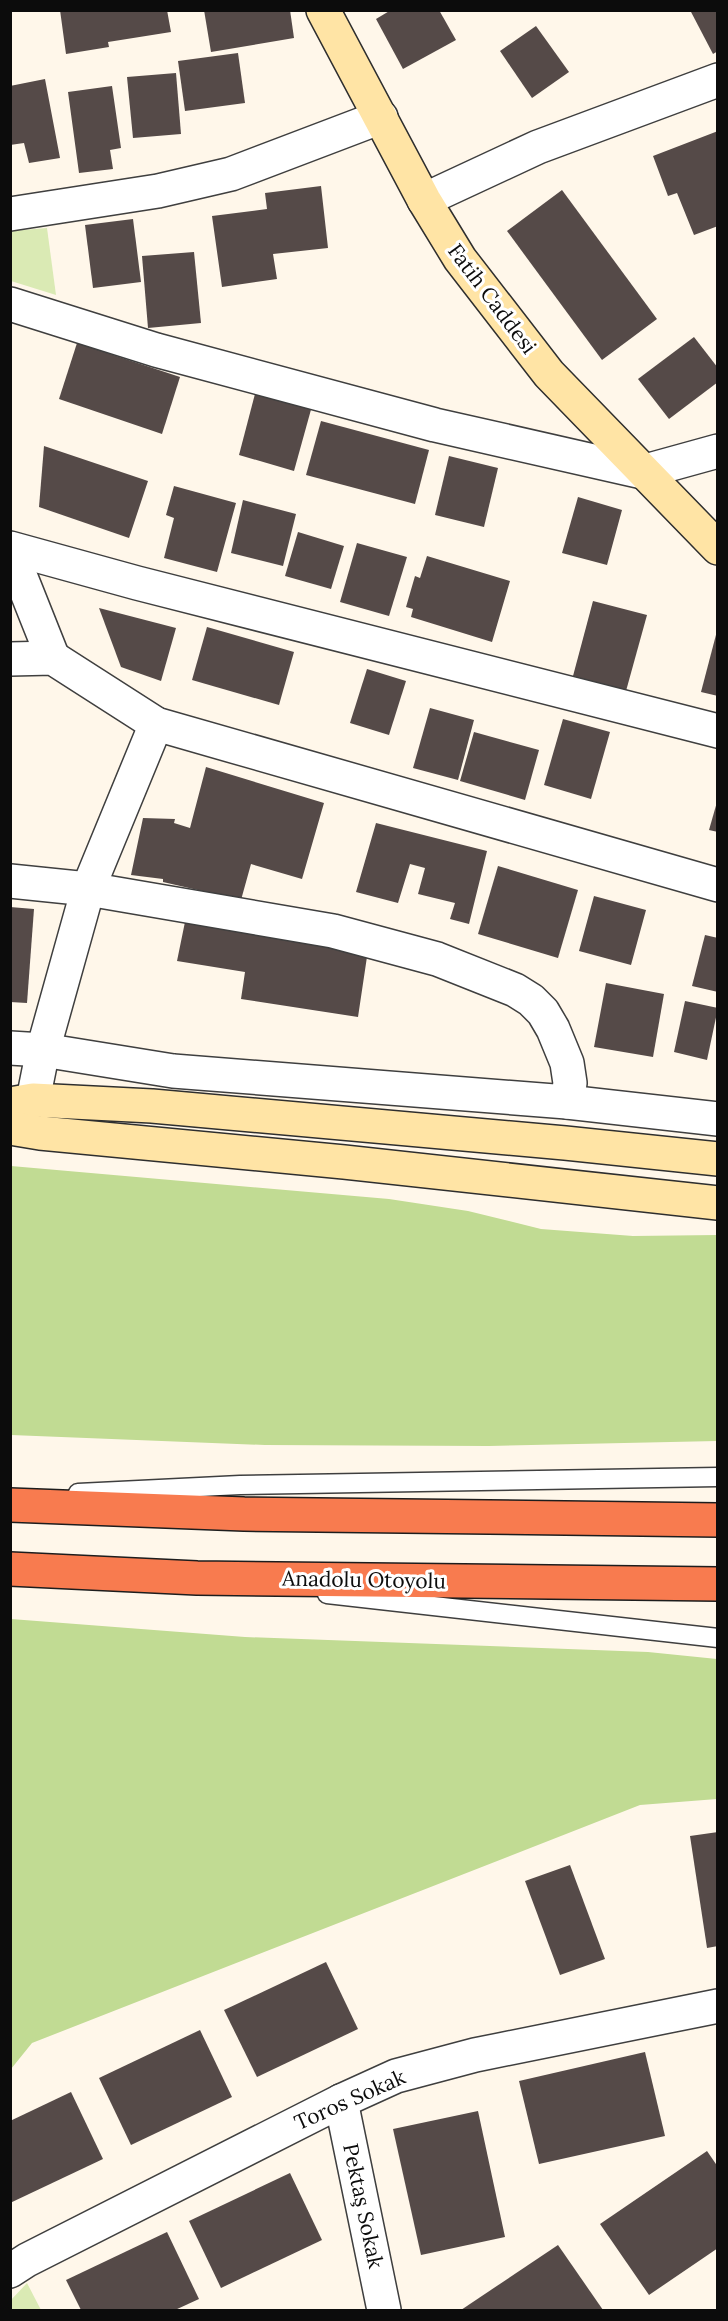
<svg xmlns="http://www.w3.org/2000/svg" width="728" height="2321" viewBox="0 0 728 2321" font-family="Lora,serif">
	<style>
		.green { fill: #daeab4 }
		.forest { fill: #c1db93 }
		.building { fill: #554a48 }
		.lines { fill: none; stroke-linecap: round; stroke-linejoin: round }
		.lane-casing { stroke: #3f3f3f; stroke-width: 21 }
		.street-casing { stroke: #3f3f3f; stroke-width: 36 }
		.secondary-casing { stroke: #2e2e2e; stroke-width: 36 }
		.highway-casing { stroke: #1d1d1d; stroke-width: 36 }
		.lane { stroke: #fff; stroke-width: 18 }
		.street { stroke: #fff; stroke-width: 33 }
		.secondary { stroke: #ffe4a5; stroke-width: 33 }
		.highway { stroke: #f87b4f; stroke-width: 33 }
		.labels { text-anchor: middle; stroke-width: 6; stroke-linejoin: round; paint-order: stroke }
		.street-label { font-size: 21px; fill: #0c0c0c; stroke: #fff }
	</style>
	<rect width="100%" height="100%" fill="#fff7ea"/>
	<g class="green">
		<polygon points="47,228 56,295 11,281 11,231"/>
		<polygon points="27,2283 41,2310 11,2310 11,2300"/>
	</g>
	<g class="forest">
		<polygon points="11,1166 389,1199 468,1211 541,1229 633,1236 717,1235 717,1441 489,1446 265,1445 11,1435"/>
		<polygon points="11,1619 245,1637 648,1652 717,1659 717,1799 640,1805 32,2043 11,2069"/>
	</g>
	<g class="building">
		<polygon points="60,10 167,10 171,32 108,42 109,47 66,54"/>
		<polygon points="204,10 290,10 294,38 211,52"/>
		<polygon points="391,10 439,10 456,40 403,69 376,19"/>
		<polygon points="690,10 718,10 718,51 713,54"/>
		<polygon points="536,26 569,72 532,98 500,51"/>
		<polygon points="238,53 245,103 185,111 178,61"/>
		<polygon points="176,73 181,134 133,138 127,77"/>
		<polygon points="45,79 60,158 29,163 24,143 10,145 10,86"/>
		<polygon points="112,86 121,148 110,150 113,169 79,173 68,92"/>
		<polygon points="718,131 718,226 694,235 677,193 668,196 653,156"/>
		<polygon points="321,186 328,248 273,254 277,279 222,287 212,216 267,209 265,193"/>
		<polygon points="562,190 657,319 602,360 507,231"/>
		<polygon points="133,219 141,282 93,288 85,225"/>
		<polygon points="194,252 201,323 148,328 142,256"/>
		<polygon points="694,337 718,368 718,382 669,419 638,379"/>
		<polygon points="77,343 180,377 162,434 59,399"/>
		<polygon points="256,390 312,406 294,471 239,455"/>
		<polygon points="321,421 429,450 415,504 306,475"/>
		<polygon points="44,446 148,481 129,538 39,507"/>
		<polygon points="449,456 498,468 484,527 435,515"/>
		<polygon points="174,486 236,503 217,572 164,558 174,518 166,515"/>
		<polygon points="578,497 622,510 607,565 562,553"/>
		<polygon points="243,500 296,514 283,566 231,553"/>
		<polygon points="298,532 344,546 331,589 285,576"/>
		<polygon points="357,543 407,557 389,616 340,602"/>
		<polygon points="427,556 510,581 492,642 411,617 413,609 406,607 415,576 420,578"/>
		<polygon points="593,601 647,615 626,691 573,676"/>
		<polygon points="99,608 176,628 161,681 121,667"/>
		<polygon points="207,627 294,652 279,705 192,680"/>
		<polygon points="717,631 718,631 718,696 701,692"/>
		<polygon points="367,669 406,681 389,735 350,723"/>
		<polygon points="430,708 474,720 458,780 413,768"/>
		<polygon points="563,719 610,732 591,799 544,785"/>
		<polygon points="474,732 539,750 525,800 460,781"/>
		<polygon points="206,767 324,803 302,879 251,864 241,900 163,882 163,879 131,875 143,818 175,819 174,823 190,828"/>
		<polygon points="717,802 718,803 718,832 709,830"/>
		<polygon points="376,823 487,851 469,924 450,919 455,903 418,894 425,868 410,864 398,903 356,892"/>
		<polygon points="498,866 578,890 558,958 478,934"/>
		<polygon points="594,896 646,910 631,965 579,951"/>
		<polygon points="10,907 34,909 27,1003 10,1002"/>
		<polygon points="186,917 368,950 358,1017 241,999 245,972 177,961"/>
		<polygon points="705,935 718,938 718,992 692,986"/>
		<polygon points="606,983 664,994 653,1057 594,1047"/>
		<polygon points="685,1001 718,1008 707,1060 674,1052"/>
		<polygon points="718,1832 718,1946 707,1948 690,1836"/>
		<polygon points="570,1865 605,1959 560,1975 525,1881"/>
		<polygon points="326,1962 358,2029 257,2077 224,2010"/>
		<polygon points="200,2030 232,2097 131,2145 99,2078"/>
		<polygon points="645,2052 665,2136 539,2164 519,2081"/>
		<polygon points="71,2092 103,2159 10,2203 10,2121"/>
		<polygon points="478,2111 505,2237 421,2255 393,2129"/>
		<polygon points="707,2151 718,2167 718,2248 649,2295 600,2224"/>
		<polygon points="290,2173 322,2240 221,2288 189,2221"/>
		<polygon points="167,2232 199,2299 175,2310 81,2310 66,2280"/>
		<polygon points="558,2245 603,2310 461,2310"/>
	</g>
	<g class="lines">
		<defs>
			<g id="lane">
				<polyline points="78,1493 240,1485 718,1477"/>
				<polyline points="327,1594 718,1638"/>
			</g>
			<g id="street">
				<polyline points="424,200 538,147 718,80"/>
				<polyline points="10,214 158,191 231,174 381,117"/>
				<polyline points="10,304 156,350 435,425 642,472 718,451"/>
				<polyline points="10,548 137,583 718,731"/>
				<polyline points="10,550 53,658"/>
				<polyline points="10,659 53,658 156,724 718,885"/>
				<polyline points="10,881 88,889 333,931 437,959 515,990 531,1000 543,1012 553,1029 567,1063 570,1083 567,1102"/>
				<polyline points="10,1048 43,1050 173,1071 567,1102 718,1119"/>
				<polyline points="33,1100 43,1050 88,889 156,724"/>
				<polyline points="341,2101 384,2310"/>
				<polyline points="10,2271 27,2260 341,2101 396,2076 475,2055 718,2006"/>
			</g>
			<g id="secondary">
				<polyline points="323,10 424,200 460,259 549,374 718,548"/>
				<polyline points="10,1104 33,1100 152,1106 565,1143 718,1159"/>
				<polyline points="10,1128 40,1133 344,1162 718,1203"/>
			</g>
			<g id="highway">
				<polyline points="10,1505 244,1514 718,1520"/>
				<polyline points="10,1569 197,1578 718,1584"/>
			</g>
		</defs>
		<use href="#lane" class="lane-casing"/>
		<use href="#street" class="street-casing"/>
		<use href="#secondary" class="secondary-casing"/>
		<use href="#highway" class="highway-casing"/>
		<use href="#lane" class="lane"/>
		<use href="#street" class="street"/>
		<use href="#secondary" class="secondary"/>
		<use href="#highway" class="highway"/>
	</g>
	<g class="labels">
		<g class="street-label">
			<text transform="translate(492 299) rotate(53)" y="7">Fatih Caddesi</text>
			<text transform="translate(364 1580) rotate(1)" y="7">Anadolu Otoyolu</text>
			<text transform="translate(350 2100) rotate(-24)" y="7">Toros Sokak</text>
			<text transform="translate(363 2206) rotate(78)" y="7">Pektaş Sokak</text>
		</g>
	</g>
	<rect width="728" height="2321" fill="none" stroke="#0c0c0c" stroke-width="24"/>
</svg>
